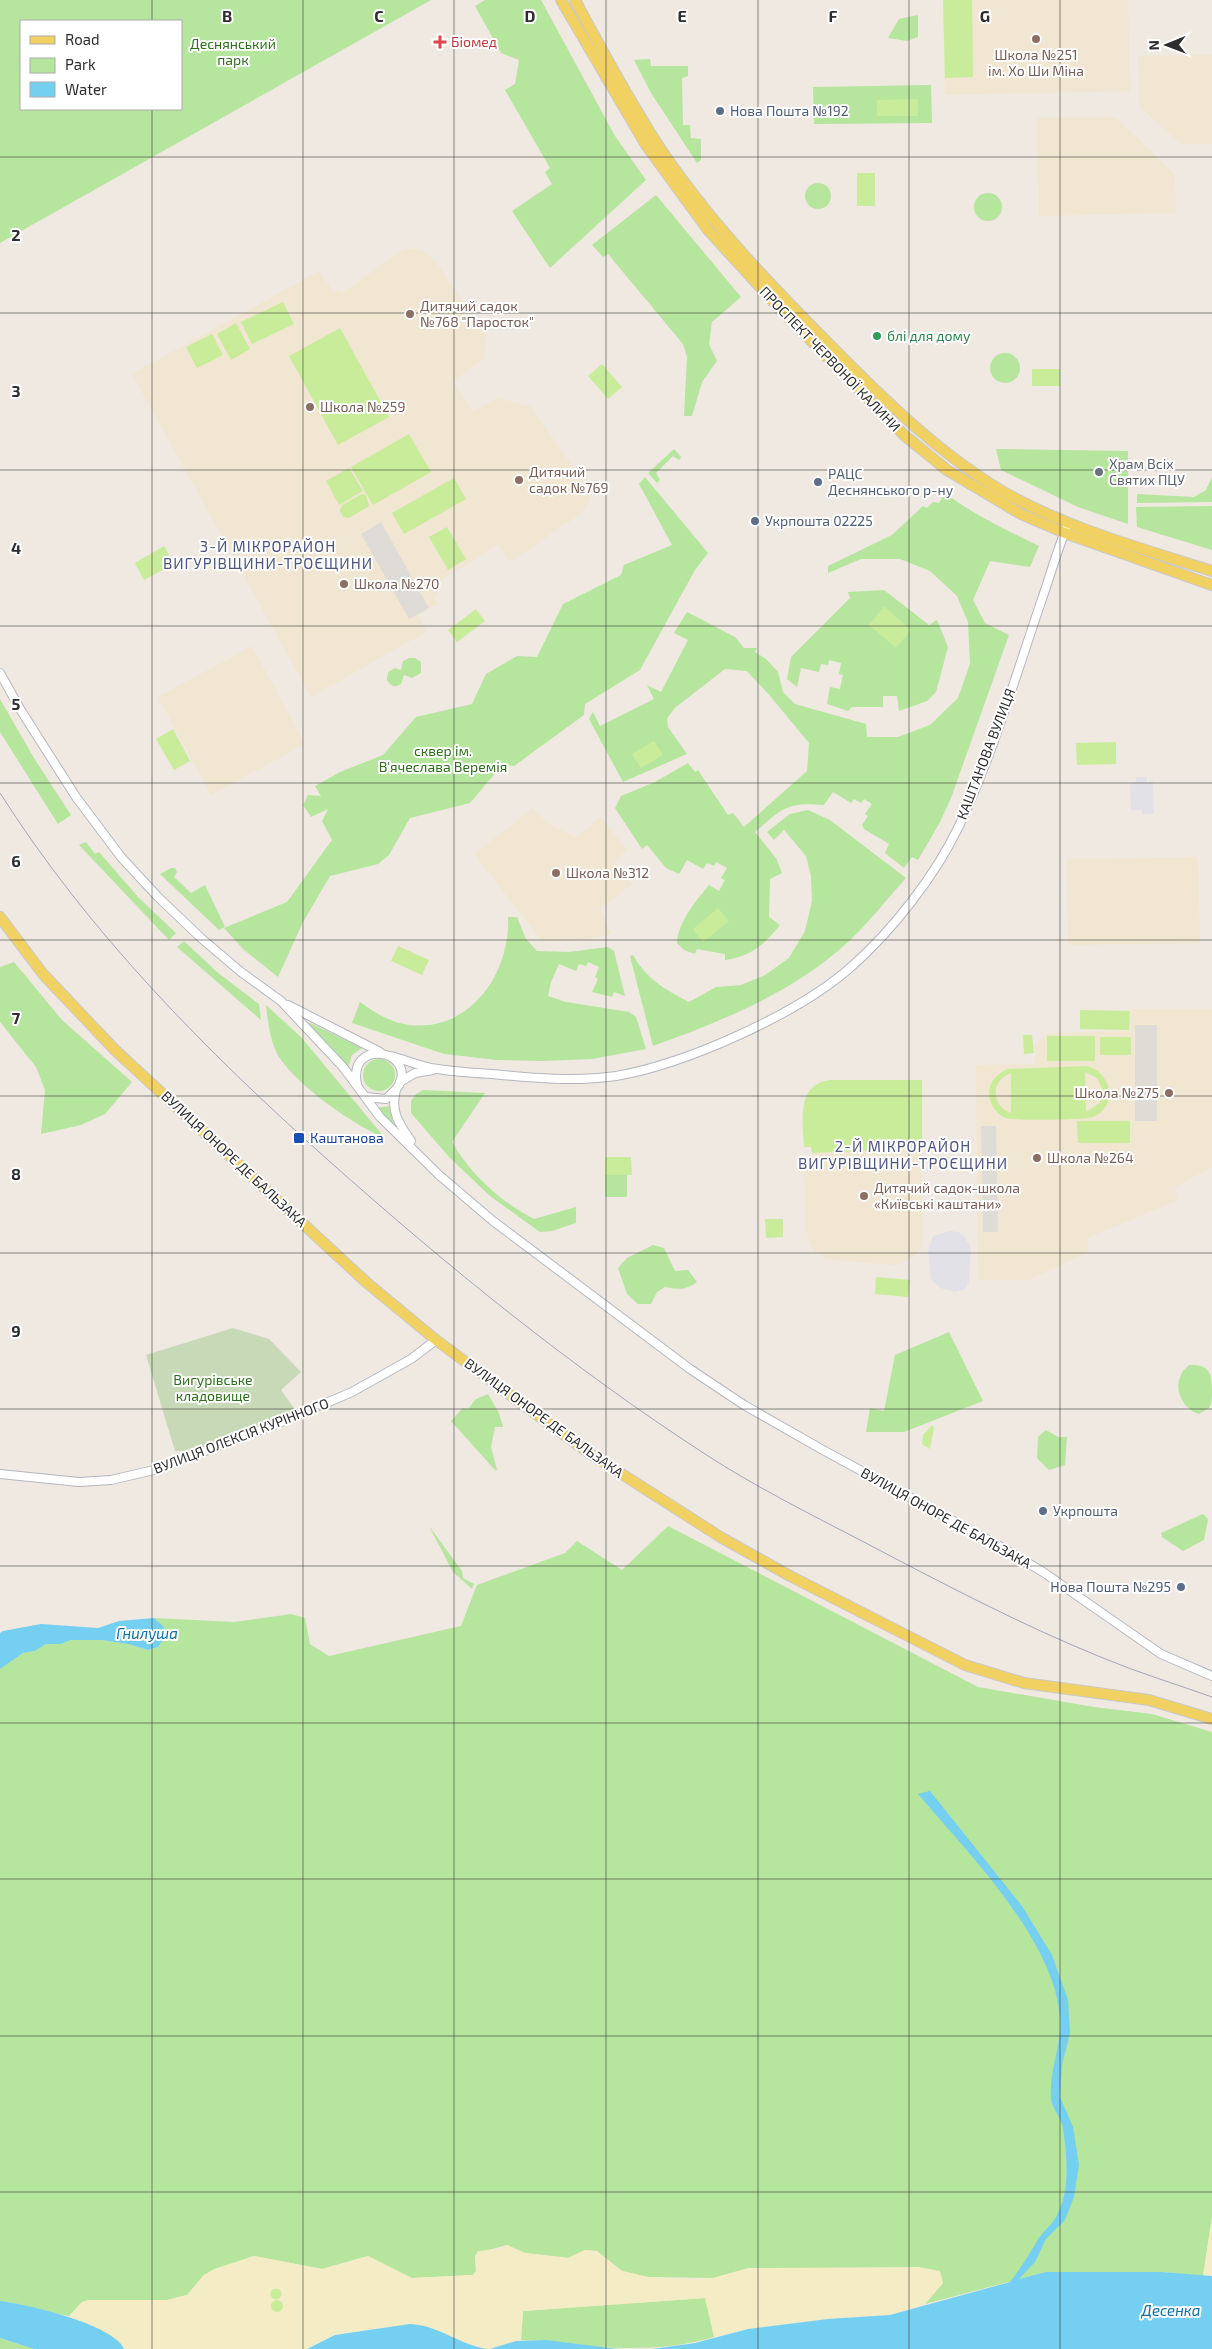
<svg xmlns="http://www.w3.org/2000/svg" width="1212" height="2349" viewBox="0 0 1212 2349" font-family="'Exo 2',sans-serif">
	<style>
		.industrial { fill: #e3e1e8 }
		.education { fill: #f0e6d1 }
		.green { fill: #b6e59e; fill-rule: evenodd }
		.sand { fill: #f3ecc5 }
		.cemetery { fill: #c8d9b8 }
		.pitch { fill: #c9ec9a; fill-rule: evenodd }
		.plaza { fill: #dfdcd8 }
		.water { fill: #75cff0 }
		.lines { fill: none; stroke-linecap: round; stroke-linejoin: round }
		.minor-casing { stroke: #b4b7c1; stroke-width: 10 }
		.major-casing { stroke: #c9c9c9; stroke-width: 12 }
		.minor { stroke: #fff; stroke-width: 8 }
		.major { stroke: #f2d163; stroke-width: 10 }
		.tram { stroke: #a3a6b8; stroke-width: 1 }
		.grid { fill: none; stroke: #2e2e2e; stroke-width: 1; stroke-opacity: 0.55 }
		.education-dot { fill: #8d6e63; stroke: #fff; stroke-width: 2 }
		.health-dot { fill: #e0444e; stroke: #fff; stroke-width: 2 }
		.service-dot { fill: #5c6f8a; stroke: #fff; stroke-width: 2 }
		.leisure-dot { fill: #2e9e5b; stroke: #fff; stroke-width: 2 }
		.worship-dot { fill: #6b7280; stroke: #fff; stroke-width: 2 }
		.transit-dot { fill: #1a4fb4; stroke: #fff; stroke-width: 2 }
		.labels { text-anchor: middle; stroke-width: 4; stroke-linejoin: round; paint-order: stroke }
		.health-label { font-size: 14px; fill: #be3a42; stroke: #fff; text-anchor: start }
		.park-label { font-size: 14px; fill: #2c6e1b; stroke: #fff }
		.education-label { font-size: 14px; fill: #785e54; stroke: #fff; text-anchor: start }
		.service-label { font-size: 14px; fill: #4e5e75; stroke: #fff; text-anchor: start }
		.leisure-label { font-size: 14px; fill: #27864d; stroke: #fff; text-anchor: start }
		.street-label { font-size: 14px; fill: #2e2e2e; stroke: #fff }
		.worship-label { font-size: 14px; fill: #5b616d; stroke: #fff; text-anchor: start }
		.transit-label { font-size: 14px; fill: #164399; stroke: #fff; text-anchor: start }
		.neighbourhood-label { font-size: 15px; letter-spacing: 1px; fill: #4d5680; stroke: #fff }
		.water-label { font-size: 15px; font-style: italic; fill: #0d6fa3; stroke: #fff }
		.grid-label { font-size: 16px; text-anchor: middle; font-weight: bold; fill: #2e2e2e; stroke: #fff; stroke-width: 4; stroke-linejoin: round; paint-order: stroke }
	</style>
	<rect width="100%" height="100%" fill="#efe9e1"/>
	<g class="industrial">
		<polygon points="1136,777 1147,777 1147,782 1153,782 1154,814 1142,814 1142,810 1131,810 1130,783 1136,782"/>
		<polygon points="950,1231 958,1232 965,1237 971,1249 969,1282 965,1289 955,1292 940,1288 931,1279 928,1251 933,1236"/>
	</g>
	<g class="education">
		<polygon points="943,0 1128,0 1130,91 945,95"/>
		<polygon points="1212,55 1212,144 1181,144 1139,106 1138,56"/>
		<polygon points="1115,117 1175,175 1176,213 1039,216 1037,118"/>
		<polygon points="404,249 421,249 436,262 486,336 484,359 453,381 473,412 497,398 531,407 592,494 583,512 510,562 498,545 439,581 440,587 436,590 439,595 434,598 437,604 418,614 426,632 311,697 132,374 319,271 334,293 339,289 342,293"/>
		<polygon points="252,646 305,744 211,795 158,697"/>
		<polygon points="533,808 547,823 576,837 601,817 627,850 614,861 632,884 600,908 611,934 584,940 542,941 474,854"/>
		<polygon points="1198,857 1200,943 1068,945 1067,859"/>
		<polygon points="1131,1009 1212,1009 1212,1167 1175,1187 1178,1200 1088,1238 1088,1252 1029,1280 978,1280 976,1065 1035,1064 1035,1046 1047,1033 1131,1031"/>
		<polygon points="922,1148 922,1245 916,1254 902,1263 893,1265 835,1260 825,1258 816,1252 810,1245 806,1229 804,1164 812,1157 812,1153"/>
	</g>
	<g class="green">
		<path d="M0,0H431L0,243ZM181,21V109H21V21Z"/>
		<polygon points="485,0 541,0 615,136 646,180 550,268 512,211 552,184 545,172 550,168 505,90 515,84 519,60 501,53 475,6"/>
		<polygon points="918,15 918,37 907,41 888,38 899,19"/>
		<polygon points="650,59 651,66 688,66 688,76 682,78 683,125 690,125 691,138 701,139 701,160 697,163 651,93 634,60"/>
		<polygon points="931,85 932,123 814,124 813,87"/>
		<circle cx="818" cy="196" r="13"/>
		<circle cx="988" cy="207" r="14"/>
		<polygon points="656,195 741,297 712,322 709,344 717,361 702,382 692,416 684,416 687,357 683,344 608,254 603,257 592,245"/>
		<circle cx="1005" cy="368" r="15"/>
		<polygon points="674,449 681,457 679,460 673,456 656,473 660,480 657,483 648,473"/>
		<polygon points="996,449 1128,451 1128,524 1078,507 1001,470"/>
		<polygon points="645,477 708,553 695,570 640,670 585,704 584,715 514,766 503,764 470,803 410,818 389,855 378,864 330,876 303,922 278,977 243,949 224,928 287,902 332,840 322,821 328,809 311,817 303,805 308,795 321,796 315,786 340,772 383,755 416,717 472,704 486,674 517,656 537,657 563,604 621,575 624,565 672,545 639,484"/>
		<polygon points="1212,477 1212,502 1137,503 1137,494 1194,497 1206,490"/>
		<path d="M945,493C974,515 1006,530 1039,546L1030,567L990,561L973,600L985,623L1009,635L951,798L940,822L918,860L912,857L904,868L885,853L889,844L864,829L862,825L868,816L865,814L872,804L864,799L861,803L854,799L851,803L833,792L824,805C786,802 783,808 755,832L776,858L782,873L770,879L769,917L780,925C764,945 751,956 725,960V954L697,949L695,954L684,950L677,943C678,922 696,901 709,885L719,891L725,880L721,878L727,868L716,862L714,866L707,863L703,869L687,860L679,874L666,868L647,845L642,849L615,808L621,796L655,782L688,763L695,772L698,770L728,815L733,813L744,827L807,771L809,743L770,696L747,671L725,669L676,707L667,718L668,727L687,754L623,782L589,719L593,712L600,726L654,699L647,685L661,692L688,640L674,633L687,612L735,637L744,648H757L755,652L766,659L778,672L783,692L795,704L866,724L867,737H898L930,725L958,698L970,664L968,622L957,596L930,571L900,559H861L828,573V566L892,535L923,506L927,508L933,502L939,503Z"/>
		<polygon points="1212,506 1212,550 1137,527 1136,507"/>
		<polygon points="884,590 929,625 937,620 948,647 936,692 927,701 899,711 897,696 883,696 883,707 852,707 848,711 827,704 830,687 840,689 843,675 839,674 841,663 829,660 828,665 821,664 819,672 801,668 797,687 787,679 791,657 850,598 848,592"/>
		<path d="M409,658H415L421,662V673L412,678L404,675L401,684C395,688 390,686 387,680L388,672L395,668L401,670L403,661Z"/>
		<polygon points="0,699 34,758 71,815 58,824 0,732"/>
		<path d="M808,810L830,820L906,878C887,899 868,924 847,943C792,993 722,1021 653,1046L630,956L633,955C646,979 666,990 689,1002L716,987L741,985L765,975L789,958L805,931L812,901L811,876L806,856L784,830L774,840L767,832L790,814Z"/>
		<polygon points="86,842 95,854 99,852 138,897 176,933 169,940 79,845"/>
		<polygon points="171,868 175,868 177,872 174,877 191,893 205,885 225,927 219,930 160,874"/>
		<path d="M508,917H517L526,939L537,951L569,952L608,947L614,951L625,996L614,992L612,997L592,992L598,979L595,977L599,967L588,962L586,966L579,964L576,971L559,964L551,982L548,996L566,1002L629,1012L636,1017L646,1049L592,1059L543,1061L497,1060L444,1054L352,1023L360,1002C373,1011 387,1021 404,1024C467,1036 511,975 508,917Z"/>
		<polygon points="184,941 217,972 259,1004 261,1020 177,947"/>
		<polygon points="14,962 62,1020 132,1082 105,1114 81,1125 41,1134 45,1090 36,1067 0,1022 0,967"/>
		<path d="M266,1005L301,1037L385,1138C352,1124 299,1087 279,1057C270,1042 268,1022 266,1005Z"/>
		<polygon points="308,1022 362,1048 352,1055 348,1068"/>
		<circle cx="379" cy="1075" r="16"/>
		<path d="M423,1090L485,1093L452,1142C471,1175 501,1202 534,1219L576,1207V1223L552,1231L540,1232L490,1196L449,1157L411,1113V1101L416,1094Z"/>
		<polygon points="389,1106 393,1122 402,1135 376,1108"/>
		<rect x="605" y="1175" width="22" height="22"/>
		<path d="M653,1245L664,1248L675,1271L688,1270L697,1282C686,1290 678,1290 665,1287L657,1292L651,1304H638L627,1294L618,1268L627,1258Z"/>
		<polygon points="949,1332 983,1401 904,1432 866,1432 870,1408 884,1411 895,1355"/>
		<path d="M1189,1365C1210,1364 1212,1373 1212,1392C1212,1398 1212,1403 1209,1408C1206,1410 1202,1412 1199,1414C1184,1410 1173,1390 1181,1375C1182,1371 1186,1368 1189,1365Z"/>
		<polygon points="488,1394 499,1413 503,1427 495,1427 491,1447 497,1470 495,1470 451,1421 463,1408 468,1409 476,1399"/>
		<polygon points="1046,1430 1058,1437 1067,1437 1065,1465 1049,1470 1037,1458 1038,1437"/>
		<polygon points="1203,1514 1208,1519 1204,1540 1183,1551 1162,1537 1161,1533"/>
		<polygon points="429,1526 462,1571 463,1578 474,1584 472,1589 453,1572"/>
		<path d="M668,1526L978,1687L1094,1707L1152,1714L1212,1732V2217L1203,2276L1162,2272H1046L925,2304L943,2283L749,2268L713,2278L648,2277L622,2271L596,2251L585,2250L568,2258L561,2257L525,2253L507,2245C496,2248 485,2250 475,2256L476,2271L473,2275L411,2278L368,2256L322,2269L254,2256L204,2275L187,2295L167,2300H89L82,2302L69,2316C45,2312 24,2304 0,2301V1669L23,1653L35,1651L46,1644H61L71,1640H101L128,1644L148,1650L158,1647L164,1639V1627L154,1618L234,1622L291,1614L305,1618L310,1644L329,1656L461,1626L477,1585L565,1553L577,1541L622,1570Z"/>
		<path d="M706,2298L714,2337C675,2349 634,2349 593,2347C569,2345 546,2340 521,2340L523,2311Z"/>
		<polygon points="0,2338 34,2349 0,2349"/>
	</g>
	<g class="sand">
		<polygon points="1212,2217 1212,2276 1203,2276"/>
		<polygon points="507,2245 525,2253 561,2257 568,2258 585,2250 597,2251 622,2271 648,2277 695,2279 713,2278 749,2268 919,2267 940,2271 943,2283 925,2304 890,2315 828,2319 748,2329 714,2337 705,2298 523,2311 521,2340 487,2349 460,2341 428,2326 392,2326 335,2335 307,2349 124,2349 115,2339 69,2316 82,2302 89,2300 167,2300 187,2295 204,2275 214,2269 254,2256 322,2269 368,2256 412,2278 473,2275 476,2271 475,2256 478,2251 497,2249"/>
	</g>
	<polygon class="cemetery" points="233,1328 269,1339 301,1372 281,1390 297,1412 279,1420 275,1419 191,1451 175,1451 146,1355"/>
	<g class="pitch">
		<polygon points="943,0 972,0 973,77 945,78"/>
		<polygon points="918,99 918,116 877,116 877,100"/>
		<rect x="857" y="173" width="18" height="33"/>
		<polygon points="283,302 294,324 252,344 241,322"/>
		<polygon points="236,323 250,349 231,360 217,334"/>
		<polygon points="340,328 389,417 338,445 289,356"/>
		<polygon points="212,334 223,355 197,368 186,347"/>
		<polygon points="602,364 622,387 608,399 588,376"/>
		<rect x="1032" y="369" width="28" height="17"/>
		<polygon points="409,434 431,472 373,505 351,467"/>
		<polygon points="349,468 363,491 339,505 326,481"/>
		<polygon points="454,478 466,499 404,534 392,513"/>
		<polygon points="362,494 366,495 369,506 349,518 343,517 340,511 342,505"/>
		<polygon points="447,527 466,559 448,570 429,537"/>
		<polygon points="164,546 174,564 144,580 135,563"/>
		<polygon points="884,606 911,630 896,648 869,625"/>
		<polygon points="476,609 485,621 457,642 448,630"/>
		<polygon points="173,729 190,761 174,770 156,739"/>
		<polygon points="654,741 663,755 641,768 632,754"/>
		<polygon points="1116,742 1116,764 1077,765 1076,743"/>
		<polygon points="718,908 729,921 703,942 693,929"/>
		<polygon points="398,946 429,960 422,975 391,961"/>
		<polygon points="1080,1010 1130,1011 1129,1030 1080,1029"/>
		<polygon points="1023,1035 1032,1035 1034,1053 1024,1054"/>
		<rect x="1047" y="1036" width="48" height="25"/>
		<rect x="1100" y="1037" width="31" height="18"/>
		<path d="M1087,1066C1111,1072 1119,1106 1093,1117C1084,1120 1015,1121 1006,1118C996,1114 990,1105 989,1094C989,1082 997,1073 1008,1069ZM1085,1072L1097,1078L1103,1091L1100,1103L1086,1112ZM1011,1073V1113C991,1106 990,1080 1011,1073Z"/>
		<path d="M830,1080H922V1148L812,1153L811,1147H804C803,1122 796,1084 830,1080Z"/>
		<polygon points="1077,1121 1130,1121 1130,1143 1078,1143"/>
		<polygon points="605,1157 631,1157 632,1175 605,1175"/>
		<polygon points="765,1219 783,1219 783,1237 766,1238"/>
		<polygon points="876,1277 910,1280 908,1297 875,1294"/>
		<polygon points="932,1425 934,1428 930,1449 922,1444 923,1435"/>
		<circle cx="276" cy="2294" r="5.5"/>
		<circle cx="277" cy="2306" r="6"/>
	</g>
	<g class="plaza">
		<polygon points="381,522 429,608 409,619 361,534"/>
		<rect x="1135" y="1025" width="22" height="96"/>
		<polygon points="981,1126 996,1126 998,1232 983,1232"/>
	</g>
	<g class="water">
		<polygon points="154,1618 164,1627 164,1639 158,1647 148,1650 128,1644 101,1640 71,1640 61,1644 46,1644 35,1651 23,1653 0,1669 0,1633 3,1631 41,1624 98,1628 119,1621"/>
		<path d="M930,1791L1022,1906L1052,1955L1068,2000L1070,2033L1062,2065L1060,2097L1073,2127L1079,2165L1074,2197L1065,2220L1046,2239L1035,2262L1019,2279L1046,2272H1162L1212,2276V2349H652L695,2343L748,2329L828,2319L890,2315L1010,2282C1021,2268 1030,2253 1039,2238C1044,2230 1052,2225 1056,2217C1071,2189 1067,2159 1063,2128C1061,2117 1051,2108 1051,2097C1049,2070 1062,2045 1060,2018C1055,1940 967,1852 918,1794Z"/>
		<path d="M0,2301C26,2304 113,2324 124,2349H34L0,2338Z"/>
		<path d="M410,2324C438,2325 460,2345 487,2349H307L335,2335Z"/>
		<polygon points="546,2340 618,2349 490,2349 516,2341"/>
	</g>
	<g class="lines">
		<defs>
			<g id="minor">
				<polyline points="0,673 20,709 76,797 121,857 158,897 201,938 241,972 281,1001 343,1067 380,1117 439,1175 493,1221 690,1369 744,1405 823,1450 1003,1548 1043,1572 1161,1654 1212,1676"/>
				<polyline points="288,1005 380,1052"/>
				<path d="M391,1056C406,1060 422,1067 438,1069C456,1072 475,1073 492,1074C533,1078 575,1082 616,1076C686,1064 798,1014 851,967C893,930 935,876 959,826C993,754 1016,675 1042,599C1050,576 1057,551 1066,529"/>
				<polyline points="400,1082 415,1073 433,1070"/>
				<path d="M357,1085C347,1037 416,1050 399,1085C396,1091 390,1094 386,1099L366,1097"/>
				<path d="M396,1090C390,1111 399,1124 411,1141"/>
				<polyline points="0,1474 79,1482 111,1480 154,1470 272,1426 352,1392 411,1359 436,1340"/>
			</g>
			<g id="major">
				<polyline points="561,0 646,145 708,230 780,309 904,435 947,470 1021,514 1065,533 1212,585"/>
				<path d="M575,0C600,47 626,94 654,139C706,220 777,292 845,360C892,407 940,453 997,488C1062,527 1140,548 1212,571"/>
				<polyline points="0,917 43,974 115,1050 366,1282 436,1340 589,1453 722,1538 792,1577 965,1665 1024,1683 1149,1700 1212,1719"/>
			</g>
		</defs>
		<use href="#minor" class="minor-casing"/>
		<use href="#major" class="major-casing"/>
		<use href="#minor" class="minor"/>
		<use href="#major" class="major"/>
		<path class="tram" d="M0,793C89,933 205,1050 328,1160C447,1266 571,1367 705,1454C754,1486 808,1513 860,1540C940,1582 1019,1624 1103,1658C1139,1673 1176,1684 1212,1697"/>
	</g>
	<path class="grid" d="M152,0V21M303,0V2349M454,0V2349M606,0V2349M758,0V2349M909,0V2349M1060,0V2349M152,109V2349M0,157H1212M0,313H1212M0,470H1212M0,626H1212M0,783H1212M0,940H1212M0,1096H1212M0,1253H1212M0,1409H1212M0,1566H1212M0,1723H1212M0,1879H1212M0,2036H1212M0,2192H1212"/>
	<g class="education-dot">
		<circle cx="1036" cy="39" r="5"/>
		<circle cx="410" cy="314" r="5"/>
		<circle cx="310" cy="407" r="5"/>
		<circle cx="519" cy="480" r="5"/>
		<circle cx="344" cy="584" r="5"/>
		<circle cx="556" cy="873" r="5"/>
		<circle cx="1169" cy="1093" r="5"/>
		<circle cx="1037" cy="1158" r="5"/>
		<circle cx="864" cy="1196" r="5"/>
	</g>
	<path class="health-dot" d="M437.5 34.5h5v5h5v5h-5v5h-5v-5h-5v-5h5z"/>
	<g class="service-dot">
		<circle cx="720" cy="111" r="5"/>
		<circle cx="818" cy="482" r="5"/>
		<circle cx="755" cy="521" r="5"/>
		<circle cx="1043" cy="1511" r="5"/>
		<circle cx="1181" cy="1587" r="5"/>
	</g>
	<circle class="leisure-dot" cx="877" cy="336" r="5"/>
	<circle class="worship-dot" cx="1099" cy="472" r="5"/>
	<rect class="transit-dot" x="293" y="1132" width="12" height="12" rx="2.5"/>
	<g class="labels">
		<g class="health-label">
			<text x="451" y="47">Біомед</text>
		</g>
		<g class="park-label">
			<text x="233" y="49">Деснянський<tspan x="233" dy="16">парк</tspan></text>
			<text x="443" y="756">сквер ім.<tspan x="443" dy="16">В'ячеслава Веремія</tspan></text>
			<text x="213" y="1385">Вигурівське<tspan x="213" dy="16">кладовище</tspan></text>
		</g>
		<g class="education-label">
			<text x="1036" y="60" text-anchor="middle">Школа №251<tspan x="1036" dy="16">ім. Хо Ши Міна</tspan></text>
			<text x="420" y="311">Дитячий садок<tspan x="420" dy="16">№768 "Паросток"</tspan></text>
			<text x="320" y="412">Школа №259</text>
			<text x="529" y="477">Дитячий<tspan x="529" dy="16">садок №769</tspan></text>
			<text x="354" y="589">Школа №270</text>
			<text x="566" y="878">Школа №312</text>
			<text x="1159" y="1098" text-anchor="end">Школа №275</text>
			<text x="1047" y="1163">Школа №264</text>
			<text x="874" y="1193">Дитячий садок-школа<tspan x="874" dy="16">«Київські каштани»</tspan></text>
		</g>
		<g class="service-label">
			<text x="730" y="116">Нова Пошта №192</text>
			<text x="828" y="479">РАЦС<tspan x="828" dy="16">Деснянського р-ну</tspan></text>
			<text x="765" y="526">Укрпошта 02225</text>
			<text x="1053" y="1516">Укрпошта</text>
			<text x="1171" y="1592" text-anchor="end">Нова Пошта №295</text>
		</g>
		<g class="leisure-label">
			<text x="887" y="341">блі для дому</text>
		</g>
		<g class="street-label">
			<text transform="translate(830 359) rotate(46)" y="5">ПРОСПЕКТ ЧЕРВОНОЇ КАЛИНИ</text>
			<text transform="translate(986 754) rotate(-69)" y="5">КАШТАНОВА ВУЛИЦЯ</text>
			<text transform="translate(234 1159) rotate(43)" y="5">ВУЛИЦЯ ОНОРЕ ДЕ БАЛЬЗАКА</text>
			<text transform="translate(544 1418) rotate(36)" y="5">ВУЛИЦЯ ОНОРЕ ДЕ БАЛЬЗАКА</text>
			<text transform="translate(241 1436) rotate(-21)" y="5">ВУЛИЦЯ ОЛЕКСІЯ КУРІННОГО</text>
			<text transform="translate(946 1518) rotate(29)" y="5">ВУЛИЦЯ ОНОРЕ ДЕ БАЛЬЗАКА</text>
		</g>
		<g class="worship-label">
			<text x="1109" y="469">Храм Всіх<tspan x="1109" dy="16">Святих ПЦУ</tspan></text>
		</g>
		<g class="transit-label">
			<text x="310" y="1143">Каштанова</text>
		</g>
		<g class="neighbourhood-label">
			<text x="268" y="552">3-Й МІКРОРАЙОН<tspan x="268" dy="17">ВИГУРІВЩИНИ-ТРОЄЩИНИ</tspan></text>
			<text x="903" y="1152">2-Й МІКРОРАЙОН<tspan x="903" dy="17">ВИГУРІВЩИНИ-ТРОЄЩИНИ</tspan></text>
		</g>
		<g class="water-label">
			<text x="147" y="1639">Гнилуша</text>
			<text x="1171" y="2316">Десенка</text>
		</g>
	</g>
	<g class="grid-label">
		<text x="227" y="22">B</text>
		<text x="379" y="22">C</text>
		<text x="530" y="22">D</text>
		<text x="682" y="22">E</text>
		<text x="833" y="22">F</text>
		<text x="985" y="22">G</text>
		<text x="16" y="241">2</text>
		<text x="16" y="397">3</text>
		<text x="16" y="554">4</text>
		<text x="16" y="710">5</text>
		<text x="16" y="867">6</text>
		<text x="16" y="1024">7</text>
		<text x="16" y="1180">8</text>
		<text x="16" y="1337">9</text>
	</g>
	<rect x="20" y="20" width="162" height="90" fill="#ffffff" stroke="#ababab"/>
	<rect x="30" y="36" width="25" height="8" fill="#f2d163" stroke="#ababab"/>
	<text x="65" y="45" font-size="15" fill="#2e2e2e">Road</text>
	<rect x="30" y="58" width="25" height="15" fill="#b6e59e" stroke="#ababab"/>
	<text x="65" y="70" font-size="15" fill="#2e2e2e">Park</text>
	<rect x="30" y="82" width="25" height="15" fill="#75cff0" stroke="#ababab"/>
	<text x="65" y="95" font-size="15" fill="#2e2e2e">Water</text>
	<g transform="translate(1167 45) rotate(269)" stroke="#ffffff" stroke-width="4" paint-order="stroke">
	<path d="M0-4L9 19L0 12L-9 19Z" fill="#2e2e2e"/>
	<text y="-8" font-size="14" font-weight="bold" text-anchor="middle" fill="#2e2e2e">N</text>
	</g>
</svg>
